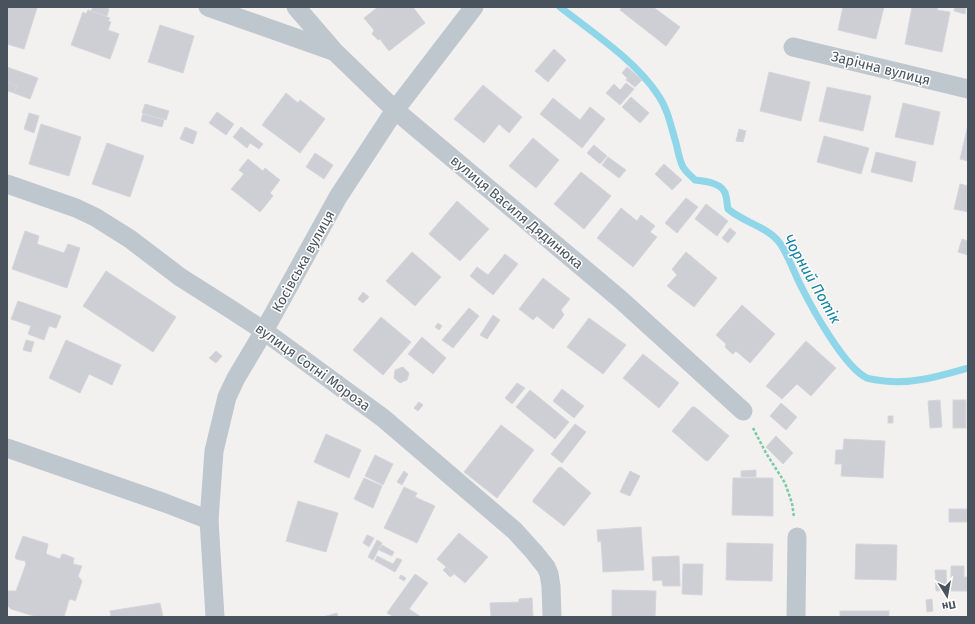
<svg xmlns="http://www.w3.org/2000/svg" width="975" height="624" viewBox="0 0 975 624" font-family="'Fira Sans',sans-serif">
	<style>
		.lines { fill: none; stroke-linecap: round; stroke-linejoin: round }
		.stream { stroke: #90d6e9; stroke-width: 7 }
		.building { fill: #cdcfd5; stroke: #d5d6db }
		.path { stroke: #7acba4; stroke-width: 2.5; stroke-dasharray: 3 2; stroke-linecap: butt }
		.street { stroke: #bfc7ce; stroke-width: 19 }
		.labels { text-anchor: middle; stroke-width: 3; stroke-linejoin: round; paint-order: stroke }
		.street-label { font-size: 14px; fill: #49535d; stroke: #fff }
		.water-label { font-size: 15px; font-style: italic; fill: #1180a0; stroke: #fff }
	</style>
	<rect width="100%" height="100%" fill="#f3f0f0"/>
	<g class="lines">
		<path class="stream" d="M560,7C593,33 635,60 658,95C668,109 671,127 676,143C678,151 679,159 683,167C686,172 691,176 695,180C705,181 724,183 726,196C727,200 727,204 728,209C743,222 766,226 779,242C787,252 795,275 802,288C813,310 845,368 867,378C872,380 879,380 885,381C914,384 940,376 968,368"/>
	</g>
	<g class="building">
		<polygon points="7,7 34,7 37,8 24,49 7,44"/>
		<polygon points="93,7 103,7 109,9 107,16 91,11"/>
		<polygon points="378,7 413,7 425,23 389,51 380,39 378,40 372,34 374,30 364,18"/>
		<polygon points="622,7 653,7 680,27 666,46 620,10"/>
		<polygon points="843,7 884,7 876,39 838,30"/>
		<polygon points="912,7 938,7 937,10 950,12 942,52 905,44"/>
		<polygon points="955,7 966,7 965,14 954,11"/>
		<polygon points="88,10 110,18 108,21 111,22 108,30 119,34 110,59 71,45 83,12 86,14"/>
		<polygon points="160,25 194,36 183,73 148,62"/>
		<polygon points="554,49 566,60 548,82 535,71"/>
		<polygon points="7,67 38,78 30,99 14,93 17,86 7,82"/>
		<polygon points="627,67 633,72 628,79 622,73"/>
		<polygon points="633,72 642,80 635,87 626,80"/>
		<polygon points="769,72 810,82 801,121 760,111"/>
		<polygon points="7,82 17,86 14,93 8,91 7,95"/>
		<polygon points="626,83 634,89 620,105 606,93 614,84 620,90"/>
		<polygon points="483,85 522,117 509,133 499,124 484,143 454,119"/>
		<polygon points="827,87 871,96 863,131 819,121"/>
		<polygon points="286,93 298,103 300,100 325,119 300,153 262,125"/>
		<polygon points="631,97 649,113 640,123 622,107"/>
		<polygon points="553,98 580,120 590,107 605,119 582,148 540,114"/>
		<polygon points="903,103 940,112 933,145 895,137"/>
		<polygon points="145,104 169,111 166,120 142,113"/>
		<polygon points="217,112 234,124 226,135 209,123"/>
		<polygon points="29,113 39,116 34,133 24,129"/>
		<polygon points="143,114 164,120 162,127 141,121"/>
		<polygon points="41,124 81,137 69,176 29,164"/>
		<polygon points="968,125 968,161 960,159"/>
		<polygon points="185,127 197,132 193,144 180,139"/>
		<polygon points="241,127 263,144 259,149 250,143 247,148 233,137"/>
		<polygon points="739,129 746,131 743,142 736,141"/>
		<polygon points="824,136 869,148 861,174 817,162"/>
		<polygon points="533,138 559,160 536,188 509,166"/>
		<polygon points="107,143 144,156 130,197 92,184"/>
		<polygon points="594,145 607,156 600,164 587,153"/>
		<polygon points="876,152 916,162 912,182 871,172"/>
		<polygon points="315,153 333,165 324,179 306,167"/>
		<polygon points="608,157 626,170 619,178 602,165"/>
		<polygon points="248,159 263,171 265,168 280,180 270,193 273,196 260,212 231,189 244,174 239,170"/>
		<polygon points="664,164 682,180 672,190 655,174"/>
		<polygon points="581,172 611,196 584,229 554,204"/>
		<polygon points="960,184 968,186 968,212 954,209"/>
		<polygon points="686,198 698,207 677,233 665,223"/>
		<polygon points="457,201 489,229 460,261 429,234"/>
		<polygon points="706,204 728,221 717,236 695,219"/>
		<polygon points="621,208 637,221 641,215 655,226 650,232 657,237 633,267 597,238"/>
		<polygon points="730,228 736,233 728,243 722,238"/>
		<polygon points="25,231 39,236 37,244 64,253 68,244 80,248 67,288 12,269"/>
		<polygon points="962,239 968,241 968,255 958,252"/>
		<polygon points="412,252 441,277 415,306 386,281"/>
		<polygon points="686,252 717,278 694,307 667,286 677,275 672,269"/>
		<polygon points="505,254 518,264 493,295 470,276 477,267 488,275"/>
		<polygon points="106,271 176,317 153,352 83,306"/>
		<polygon points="543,278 570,299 561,310 564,315 553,329 537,316 533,320 519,309"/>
		<polygon points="363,292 369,297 363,303 358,299"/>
		<polygon points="18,301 61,316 56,328 49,326 44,340 28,334 31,326 11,319"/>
		<polygon points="742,305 775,334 750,363 736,351 733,354 730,352 725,347 726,344 716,335"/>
		<polygon points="469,308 479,316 453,348 442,340"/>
		<polygon points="493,315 500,320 487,339 480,335"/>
		<polygon points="381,317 411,342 383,375 353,350"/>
		<polygon points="589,318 626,345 603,374 567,347"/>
		<polygon points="438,323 442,326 439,330 435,327"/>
		<polygon points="422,337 446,358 433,374 408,354"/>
		<polygon points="26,340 34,342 31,352 23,350"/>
		<polygon points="66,340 121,365 112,385 89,374 80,393 49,378"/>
		<polygon points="806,341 836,368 811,396 797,384 782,399 766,386"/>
		<polygon points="216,351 222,356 216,363 209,358"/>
		<polygon points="643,354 679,383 659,408 623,378"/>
		<polygon points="403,367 409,373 407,380 400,383 394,378 395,370"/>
		<polygon points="517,383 525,388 512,404 505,398"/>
		<polygon points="562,389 584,406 574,418 553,401"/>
		<polygon points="530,390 569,422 555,439 516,407"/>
		<polygon points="940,400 942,427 930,428 928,401"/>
		<rect x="953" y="400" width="13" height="28"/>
		<polygon points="419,402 423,405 418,411 414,408"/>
		<polygon points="781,403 797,417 786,430 770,416"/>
		<polygon points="692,407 695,407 729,436 708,461 705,460 672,431"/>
		<rect x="888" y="416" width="5" height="7"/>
		<polygon points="575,424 586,432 562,463 551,454"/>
		<polygon points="501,425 534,450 497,498 464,472"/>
		<polygon points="326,434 361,450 349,478 314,462"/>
		<polygon points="776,436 793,453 783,464 766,447"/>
		<polygon points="844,439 885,441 883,478 841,476 842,464 835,464 836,450 843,450"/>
		<polygon points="375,455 393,464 383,485 365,476"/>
		<polygon points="561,467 591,493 564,526 533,502 533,500 558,468"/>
		<polygon points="756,470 756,477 741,477 741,471"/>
		<polygon points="404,471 408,474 402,485 397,482"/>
		<polygon points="630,471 640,476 630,496 620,492"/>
		<polygon points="364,478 382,486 373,508 354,499"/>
		<polygon points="733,478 773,478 773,516 732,515"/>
		<polygon points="404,487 417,493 415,497 435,506 417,543 384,528"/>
		<polygon points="298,501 338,513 326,552 286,541"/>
		<rect x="949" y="509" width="19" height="13"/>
		<polygon points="641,527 644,570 603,572 601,541 598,542 597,530"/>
		<polygon points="459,533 488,557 465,583 437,559"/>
		<polygon points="367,535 374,538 369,547 363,543"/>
		<polygon points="23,536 48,544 46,554 60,559 62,554 66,555 74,558 73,564 82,566 78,576 82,581 76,599 75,601 71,599 69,600 64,617 37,617 11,609 7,605 7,591 16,591 26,564 25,561 16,559 15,557"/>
		<polygon points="377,540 382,543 373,560 368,557"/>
		<polygon points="727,543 773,544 772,581 726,580"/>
		<polygon points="856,544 897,545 896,580 855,579"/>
		<polygon points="382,545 394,552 392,556 379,550"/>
		<polygon points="377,556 393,564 397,558 402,560 395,572 375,561"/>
		<polygon points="679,556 680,586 663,586 662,580 653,581 652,557"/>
		<polygon points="683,564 703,564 702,595 682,594"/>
		<polygon points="951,566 964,566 964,577 968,577 968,591 951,591"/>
		<polygon points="446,567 454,574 450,577 443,570"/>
		<polygon points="935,570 946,570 947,590 936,591"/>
		<polygon points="415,574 428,583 409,609 421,617 394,617 387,613"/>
		<polygon points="401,575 406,578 404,581 399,578"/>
		<polygon points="612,590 656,591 655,617 612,617"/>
		<polygon points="532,598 533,617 491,617 490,603 519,602 519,599"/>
		<polygon points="932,599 933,611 927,612 926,600"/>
		<polygon points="160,603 163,617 111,617 110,611"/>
		<rect x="840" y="611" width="49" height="6"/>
		<polygon points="337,613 338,617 323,617"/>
	</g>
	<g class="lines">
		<polyline class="path" points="753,428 766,453 785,483 792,503 794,517"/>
		<g class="street">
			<polyline points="208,7 333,51"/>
			<polyline points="296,7 334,51 395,110 620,299 743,411"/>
			<polyline points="793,47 968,89"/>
			<polyline points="7,184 76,208 95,217 130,239 180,277 232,310 264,331 383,418 494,513 515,531 534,552 546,567 549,574 551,586 552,617"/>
			<polyline points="7,448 165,503 209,520"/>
			<polyline points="215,617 209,520 214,451 227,397 236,378 264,331 338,197 395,110 474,7"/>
			<polyline points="796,617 797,537"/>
		</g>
	</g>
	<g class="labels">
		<g class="street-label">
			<text transform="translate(881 68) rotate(14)" y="5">Зарічна вулиця</text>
			<text transform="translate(517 212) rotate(40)" y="5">вулиця Василя Дядинюка</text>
			<text transform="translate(303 261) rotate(-61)" y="5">Косівська вулиця</text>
			<text transform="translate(313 367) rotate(36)" y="5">вулиця Сотні Мороза</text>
		</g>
		<g class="water-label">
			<text transform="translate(812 279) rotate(60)" y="5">Чорний Потік</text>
		</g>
	</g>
	<rect width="975" height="624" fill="none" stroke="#49535d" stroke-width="16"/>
	<g transform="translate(947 596) rotate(169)" stroke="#ffffff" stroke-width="3" paint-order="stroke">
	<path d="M0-3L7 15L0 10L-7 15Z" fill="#49535d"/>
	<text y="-6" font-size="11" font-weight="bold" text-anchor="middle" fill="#49535d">Пн</text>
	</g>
</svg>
